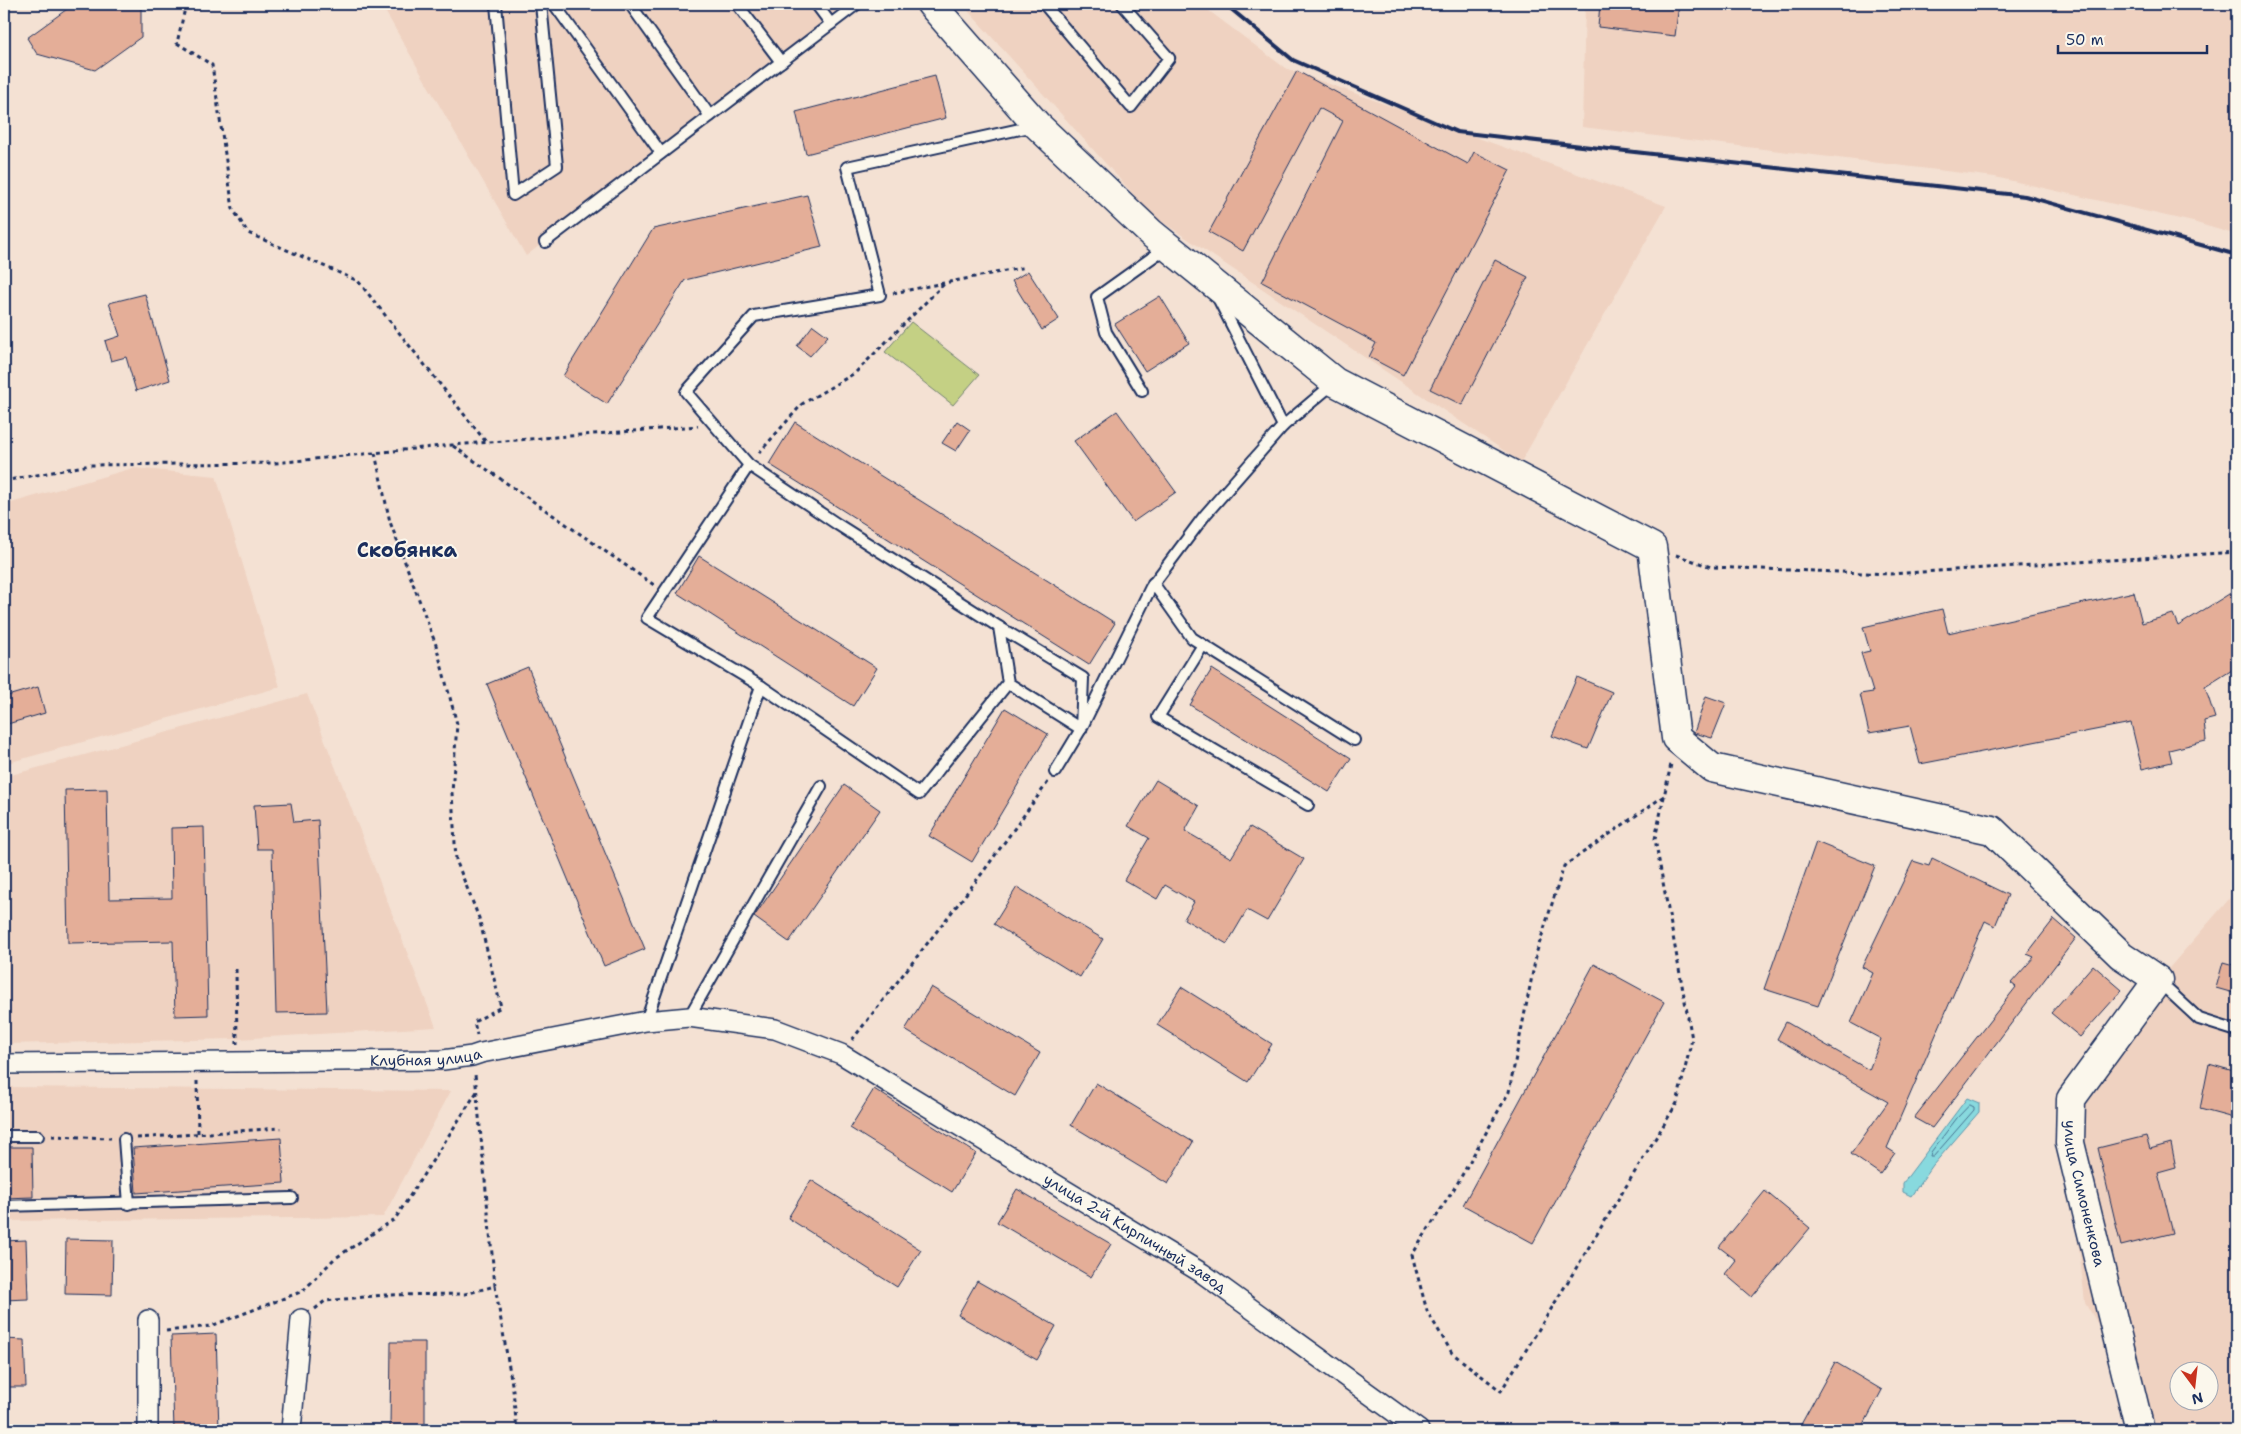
<svg xmlns="http://www.w3.org/2000/svg" width="2241" height="1434" viewBox="0 0 2241 1434" font-family="'Shantell Sans',sans-serif">
	<style>
		.built { fill: #efd2c1; fill-rule: evenodd }
		.green { fill: #c4d084; stroke: #708071 }
		.water { fill: #88d9de; stroke: #5c95ab }
		.lines { fill: none; stroke-linecap: round; stroke-linejoin: round }
		.shore { stroke: #477391; stroke-width: 1 }
		.building { fill: #e4ae98; stroke: #1b2f5e }
		.lane-casing { stroke: #1b2f5e; stroke-width: 14 }
		.street-casing { stroke: #1b2f5e; stroke-width: 22 }
		.secondary-casing { stroke: #1b2f5e; stroke-width: 31 }
		.path { stroke: #1b2f5e; stroke-width: 3; stroke-dasharray: 4 4; stroke-linecap: butt }
		.lane { stroke: #fbf7ec; stroke-width: 10 }
		.street { stroke: #fbf7ec; stroke-width: 19 }
		.secondary { stroke: #fbf7ec; stroke-width: 28 }
		.rail { stroke: #1b2f5e; stroke-width: 4 }
		.labels { text-anchor: middle; stroke-width: 4; stroke-linejoin: round; paint-order: stroke }
		.street-label { font-size: 15px; fill: #1b2f5e; stroke: #fbf7ec }
		.district-label { font-size: 20px; font-weight: bold; fill: #1b2f5e; stroke: #fbf7ec }
	</style>
	<rect width="100%" height="100%" fill="#f4e1d3"/>
	<filter id="ink" filterUnits="userSpaceOnUse"><feTurbulence type="fractalNoise" baseFrequency=".02" numOctaves="2"/><feDisplacementMap in="SourceGraphic" scale="10" xChannelSelector="R" yChannelSelector="G"/><feConvolveMatrix kernelMatrix="1 2 1 2 8 2 1 2 1" color-interpolation-filters="sRGB"/></filter>
	<g filter="url(#ink)">
		<g class="built">
			<polygon points="381,4 851,4 526,256"/>
			<polygon points="962,4 1200,4 1285,68 1666,206 1521,462 1152,215"/>
			<polygon points="1585,4 2237,4 2237,235 2193,222 1995,177 1582,127"/>
			<polygon points="133,468 216,476 280,687 4,764 4,505"/>
			<polygon points="307,694 436,1027 237,1039 4,1044 4,777"/>
			<path d="M2237,890V1430H2159L2085,1302L2062,1097L2163,975ZM2178,1372H2208V1402H2178Z"/>
			<polygon points="4,1087 451,1091 383,1217 4,1221"/>
		</g>
		<polygon class="green" points="911,322 979,375 953,405 885,352"/>
		<polygon class="water" points="1967,1098 1979,1103 1979,1112 1933,1165 1911,1196 1903,1192 1903,1183"/>
		<g class="lines">
			<polygon class="shore" points="1970,1105 1974,1107 1974,1110 1933,1157 1930,1157 1931,1152 1957,1118"/>
		</g>
		<g class="building">
			<polygon points="74,4 141,4 141,37 95,70 37,54 27,38"/>
			<polygon points="1600,4 1679,4 1675,36 1598,27"/>
			<polygon points="1297,71 1468,164 1474,152 1510,170 1403,375 1369,357 1376,343 1262,282 1343,121 1319,108 1243,251 1209,232"/>
			<polygon points="935,76 946,118 806,154 796,112"/>
			<polygon points="807,195 822,247 685,280 607,404 563,376 653,229"/>
			<polygon points="1495,260 1528,277 1462,405 1430,389"/>
			<polygon points="1028,271 1059,319 1042,330 1012,281"/>
			<polygon points="145,294 170,380 136,391 126,357 111,361 105,341 120,336 109,303"/>
			<polygon points="1160,296 1189,343 1145,371 1115,324"/>
			<polygon points="813,325 828,336 810,356 797,346"/>
			<polygon points="1117,411 1176,492 1133,522 1074,441"/>
			<polygon points="957,421 970,430 956,451 942,443"/>
			<polygon points="795,422 1115,623 1089,665 769,464"/>
			<polygon points="699,556 877,668 853,706 677,593"/>
			<polygon points="2237,589 2237,667 2205,687 2215,718 2204,721 2206,741 2169,750 2172,762 2142,769 2131,723 1920,764 1910,726 1869,733 1860,694 1873,692 1861,653 1870,651 1863,627 1942,609 1948,633 2134,592 2142,623 2173,614 2178,626"/>
			<polygon points="528,667 645,949 604,966 487,684"/>
			<polygon points="1212,669 1351,758 1329,792 1190,705"/>
			<polygon points="1577,677 1612,692 1588,749 1552,736"/>
			<polygon points="38,687 45,713 4,725 4,697"/>
			<polygon points="1706,696 1726,703 1712,738 1694,733"/>
			<polygon points="1005,708 1048,734 972,862 929,836"/>
			<polygon points="1156,780 1199,806 1185,831 1231,858 1250,827 1304,859 1267,921 1247,910 1227,944 1184,919 1194,902 1165,885 1157,899 1124,880 1149,838 1128,826"/>
			<polygon points="844,785 880,810 789,942 754,917"/>
			<polygon points="107,789 109,899 172,898 171,828 204,827 208,1015 175,1016 173,941 68,943 65,790"/>
			<polygon points="291,803 294,822 318,820 327,1012 276,1013 272,849 257,849 254,805"/>
			<polygon points="1816,842 1875,866 1818,1006 1764,989"/>
			<polygon points="1932,858 2008,895 1995,926 1985,921 1887,1148 1895,1153 1880,1174 1851,1154 1888,1102 1777,1039 1786,1022 1869,1070 1881,1039 1851,1023 1873,973 1862,967 1913,861 1929,866"/>
			<polygon points="1017,887 1103,939 1080,977 994,924"/>
			<polygon points="2054,919 2076,938 1932,1128 1914,1118 2016,987 2011,983 2034,957 2027,954"/>
			<polygon points="2223,962 2237,966 2237,994 2216,988"/>
			<polygon points="1594,964 1664,1002 1533,1243 1463,1205"/>
			<polygon points="2093,965 2122,990 2080,1037 2051,1013"/>
			<polygon points="931,987 1040,1053 1015,1096 905,1030"/>
			<polygon points="1181,987 1272,1044 1248,1082 1157,1025"/>
			<polygon points="2209,1064 2237,1072 2237,1119 2200,1109"/>
			<polygon points="1096,1083 1193,1142 1168,1184 1071,1125"/>
			<polygon points="874,1089 976,1153 952,1192 850,1128"/>
			<polygon points="2146,1136 2150,1149 2171,1143 2176,1168 2158,1173 2173,1233 2121,1246 2098,1148"/>
			<polygon points="281,1138 284,1183 136,1193 133,1148"/>
			<polygon points="4,1147 32,1147 33,1197 4,1198"/>
			<polygon points="811,1180 921,1250 897,1287 788,1218"/>
			<polygon points="1017,1189 1111,1244 1091,1277 997,1222"/>
			<polygon points="1765,1191 1810,1228 1752,1297 1725,1274 1736,1260 1719,1247"/>
			<polygon points="66,1239 113,1240 112,1295 65,1294"/>
			<polygon points="26,1240 28,1299 4,1300 4,1241"/>
			<polygon points="977,1281 1056,1326 1037,1360 958,1315"/>
			<polygon points="216,1334 219,1430 174,1430 171,1336"/>
			<polygon points="4,1339 24,1340 26,1387 4,1387"/>
			<polygon points="391,1342 425,1342 425,1430 390,1430"/>
			<polygon points="1835,1362 1882,1390 1861,1430 1798,1430"/>
		</g>
		<g class="lines">
			<defs>
				<g id="lane">
					<polyline points="496,4 513,195 557,166 541,4"/>
					<polyline points="554,4 661,153"/>
					<polyline points="630,4 710,116"/>
					<polyline points="737,4 781,62"/>
					<polyline points="816,4 831,24"/>
					<polyline points="1044,4 1131,107 1169,58 1122,4"/>
					<polyline points="545,242 857,4"/>
					<polyline points="1218,298 1283,426"/>
					<polyline points="1142,391 1106,332 1097,297 1167,247"/>
					<polyline points="749,465 647,618 761,686 919,794 1008,683 999,627 1083,678 1081,729"/>
					<polyline points="1153,583 1192,638 1354,740"/>
					<polyline points="999,627 837,524 749,465 686,392 754,316 880,295 847,167 1034,126"/>
					<polyline points="1203,645 1158,717 1308,805"/>
					<polyline points="1008,683 1081,729"/>
					<polyline points="1055,772 1081,729 1151,587 1205,515 1283,426 1334,383"/>
					<polyline points="2158,981 2199,1019 2237,1031"/>
					<polyline points="689,1017 821,786"/>
					<polyline points="646,1021 761,686"/>
					<polyline points="4,1136 38,1136"/>
					<polyline points="124,1139 129,1204"/>
					<polyline points="4,1206 292,1198"/>
				</g>
				<g id="street">
					<path id="s1" d="M4,1064L443,1060L472,1056L481,1053L646,1021L689,1017L775,1029L841,1054L1202,1273L1419,1430"/>
					<polyline points="148,1320 148,1430"/>
					<polyline points="291,1430 301,1319"/>
				</g>
				<g id="secondary">
					<path id="s2" d="M931,4L1037,125L1151,233L1335,382L1652,547L1676,738L1712,768L1992,830L2121,955L2158,980L2071,1099L2070,1143L2140,1430"/>
				</g>
			</defs>
			<use href="#lane" class="lane-casing"/>
			<use href="#street" class="street-casing"/>
			<use href="#secondary" class="secondary-casing"/>
			<g class="path">
				<polyline points="186,4 177,43 212,65 233,209 248,233 358,281 486,442"/>
				<polyline points="893,293 1026,267"/>
				<polyline points="453,446 654,585"/>
				<polyline points="375,453 390,522 436,645 457,724 452,793 456,860 479,918 501,1007 474,1022 477,1035"/>
				<polyline points="759,453 802,404 855,373 945,283"/>
				<polyline points="4,481 90,465 275,463 452,445 698,426"/>
				<polyline points="1676,555 1711,567 1890,574 2237,552"/>
				<polyline points="1664,796 1564,866 1537,951 1509,1092 1457,1184 1412,1255 1427,1311 1452,1353 1501,1391 1677,1103 1692,1039 1655,839 1671,764"/>
				<polyline points="236,969 237,1044"/>
				<polyline points="852,1040 983,872 1048,782"/>
				<polyline points="197,1081 198,1134"/>
				<polyline points="52,1136 111,1138"/>
				<polyline points="137,1138 281,1128"/>
				<polyline points="495,1286 513,1390 517,1430"/>
				<polyline points="315,1309 325,1301 384,1295 465,1294 495,1286 475,1074"/>
				<polyline points="166,1331 211,1326 303,1291 334,1259 395,1219 478,1090"/>
			</g>
			<use href="#lane" class="lane"/>
			<use href="#street" class="street"/>
			<use href="#secondary" class="secondary"/>
			<polyline class="rail" points="1225,4 1293,60 1457,132 2025,196 2237,255"/>
		</g>
	</g>
	<g class="labels">
		<g class="street-label">
			<text dy="5" stroke="none"><textPath href="#s1" startOffset="422">Клубная улица</textPath></text>
			<text dy="5" stroke="none"><textPath href="#s2" startOffset="1906">улица Симоненкова</textPath></text>
			<text dy="5" stroke="none"><textPath href="#s1" startOffset="1191">улица 2-й Кирпичный завод</textPath></text>
		</g>
		<g class="district-label">
			<text x="407" y="557">Скобянка</text>
		</g>
	</g>
	<rect width="2241" height="1434" fill="none" stroke="#fbf7ec" stroke-width="20"/>
	<rect x="10" y="10" width="2221" height="1414" fill="none" stroke="#1b2f5e" stroke-width="2" filter="url(#ink)"/>
	<g transform="translate(2194 1386) rotate(165)"><circle r="24" fill="#fbf7ec" stroke="#a1a7b3"/>
	<path d="M0-4L9 19L0 12L-9 19Z" fill="#c8321e"/>
	<text y="-8" font-size="14" font-weight="bold" text-anchor="middle" fill="#1b2f5e">N</text>
	</g>
	<path d="M2058 45v8h149v-8" fill="none" stroke="#1b2f5e" stroke-width="2.5"/>
	<text x="2066" y="45" font-size="15" fill="#1b2f5e" stroke="#fbf7ec" stroke-width="4" paint-order="stroke">50 m</text>
</svg>
